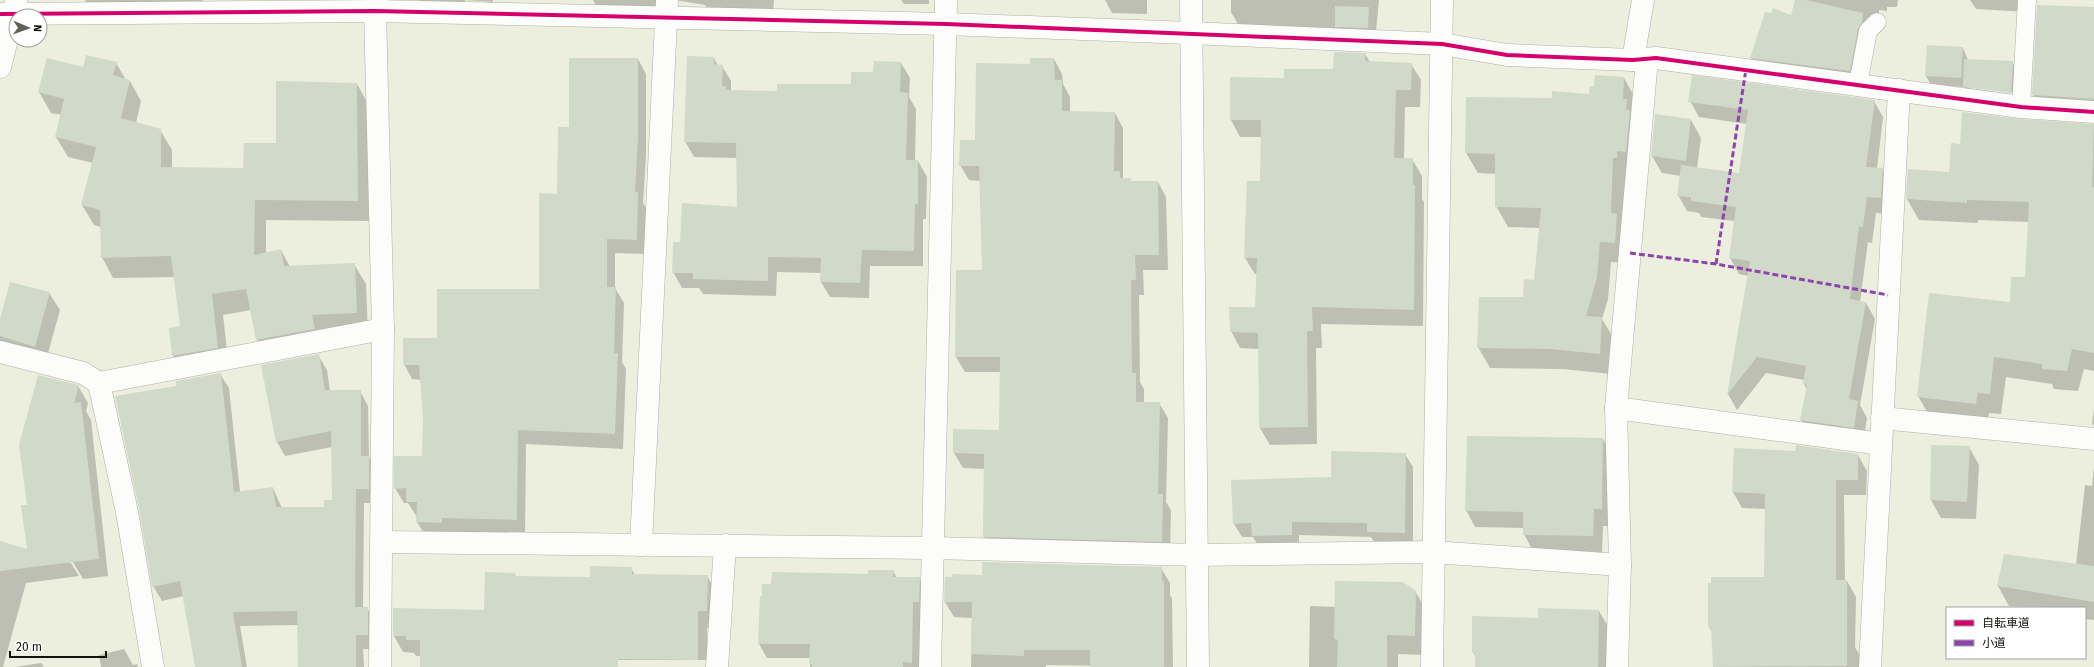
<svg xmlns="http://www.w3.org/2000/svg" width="2094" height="667" viewBox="0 0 2094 667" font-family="'Fira Sans','Noto Sans JP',sans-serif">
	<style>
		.shadow { fill: #0003; fill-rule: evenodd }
		.building { fill: #d1d9c9 }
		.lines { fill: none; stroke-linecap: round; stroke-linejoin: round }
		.lane-casing { stroke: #aeb0a3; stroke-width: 19 }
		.street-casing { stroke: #aeb0a3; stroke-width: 23 }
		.secondary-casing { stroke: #aeb0a3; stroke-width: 23 }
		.lane { stroke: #fcfdfa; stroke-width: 18 }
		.street { stroke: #fcfdfa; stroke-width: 22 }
		.secondary { stroke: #fcfdfa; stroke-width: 22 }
		.quiet { stroke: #8e44ad; stroke-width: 3; stroke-dasharray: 6 3; stroke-linecap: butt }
		.cycleway-casing { stroke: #fff; stroke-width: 6 }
		.cycleway { stroke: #d6006c; stroke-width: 4 }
	</style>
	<rect width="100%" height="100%" fill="#ecefde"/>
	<g class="shadow">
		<polygon points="85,0 238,0 203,0 203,11 88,6"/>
		<polygon points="419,0 493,0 493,2 465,0 464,12 422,5"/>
		<polygon points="593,0 659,0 659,13 600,12"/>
		<polygon points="675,0 774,0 773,15 709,11 705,5"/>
		<polygon points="901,0 929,0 929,4 904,4"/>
		<polygon points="1105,0 1147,0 1147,14 1112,13"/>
		<polygon points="1231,0 1379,0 1375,42 1239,26 1231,12"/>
		<polygon points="1795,0 1898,0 1897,7 1887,7 1887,11 1879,10 1879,14 1874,14 1858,86 1760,73 1751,58 1792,16"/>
		<polygon points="1970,0 2029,0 2028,12 1976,9"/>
		<polygon points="2094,8 2094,119 2045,115 2033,95"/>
		<path d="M1963,48L1968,60L2012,62L2018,71L2016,102L1969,95L1964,87L1931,85L1926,76ZM1968,86L2016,93V95L1968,88Z"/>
		<polygon points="1365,54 1370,62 1411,64 1421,80 1420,107 1405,107 1404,159 1412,159 1422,176 1422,199 1424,202 1423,326 1321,324 1322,348 1316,348 1317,444 1270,445 1260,428 1259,349 1240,348 1231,331 1256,308 1257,274 1255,274 1245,258 1261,182 1262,137 1240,137 1231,120 1285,79 1334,70"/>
		<polygon points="714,58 718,66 722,66 731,81 731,91 778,92 852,85 874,73 901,63 910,78 909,97 916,109 915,161 918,161 927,177 926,219 923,219 923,266 870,266 869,298 830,297 821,282 821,273 777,272 776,296 703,294 699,288 682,288 673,272 681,243 738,208 737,158 694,157 685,141"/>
		<polygon points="638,59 646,74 646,156 643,203 646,208 645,254 615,253 615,288 624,303 622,362 626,369 623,449 526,444 525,535 426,537 417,522 417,517 408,503 404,503 395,488 423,457 424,418 421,380 412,379 404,364 438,339 540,290 570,128"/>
		<polygon points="1054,59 1062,74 1063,84 1070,97 1070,112 1115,113 1123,128 1123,179 1130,179 1132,182 1158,182 1166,197 1168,270 1143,270 1144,295 1139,295 1140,382 1144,389 1144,403 1159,403 1168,418 1166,502 1171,510 1170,556 993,552 984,537 985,469 963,468 954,453 954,430 1000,431 1001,372 965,372 956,357 957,271 983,271 980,181 969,180 960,165 1031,65"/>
		<polygon points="116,63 126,80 130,81 141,101 136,123 160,130 172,150 172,168 244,169 357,84 368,104 369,221 266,220 266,253 281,250 290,267 354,264 366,284 368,334 269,360 257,340 251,310 223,315 229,368 185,376 173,356 170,329 181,327 175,277 113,278 102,257 101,227 94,225 82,205 93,163 68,157 56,137 62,115 51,113 39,92 84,68"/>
		<polygon points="1624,78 1635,98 1628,178 1625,178 1623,225 1626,263 1611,262 1608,299 1602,319 1614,339 1611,374 1563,369 1490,368 1478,347 1524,298 1535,281 1540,228 1508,227 1496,206 1496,174 1478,173 1466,153 1553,99 1590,95"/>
		<polygon points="1690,101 1874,101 1883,117 1877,169 1882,169 1891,185 1890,214 1876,213 1872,243 1868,242 1860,302 1866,303 1875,319 1860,405 1867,418 1863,443 1811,436 1801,420 1807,390 1804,384 1804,380 1766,373 1737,410 1728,394 1748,276 1739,274 1730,258 1735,221 1701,217 1699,213 1687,211 1678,195 1681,176 1662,173 1652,156 1691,120 1701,138 1697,168 1740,174 1747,124 1699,117"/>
		<polygon points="2020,120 2094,125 2094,371 2084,369 2078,391 2054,389 2052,384 2006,377 2001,414 1989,413 1987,423 1930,417 1918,396 2011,303 2026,278 2029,222 1978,220 1978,223 1919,220 1907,199 1908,170 1950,173 1961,145"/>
		<polygon points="49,293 60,310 45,364 7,353 0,341 0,323"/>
		<polygon points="318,355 327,370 330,391 360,391 368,406 369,457 377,471 377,503 364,503 363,608 367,608 376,623 376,649 363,649 364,667 299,667 298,625 240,626 247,667 196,667 184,596 162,601 153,586 177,386 220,374 229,388 240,492 273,488 282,508 325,508 333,501 332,447 285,456 277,442"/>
		<polygon points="78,386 88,403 86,411 91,420 108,576 83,579 73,562 39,540"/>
		<polygon points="2094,409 2094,426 2092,423"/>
		<polygon points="1603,439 1612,456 1611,526 1603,526 1602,552 1533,551 1524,534 1524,528 1475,527 1466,510"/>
		<polygon points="1932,446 1969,447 1979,465 1976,519 1941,518 1931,500"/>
		<polygon points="1735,449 1858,455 1867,471 1866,495 1844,495 1845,581 1847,581 1856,597 1855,647 1863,661 1863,667 1714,667 1712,632 1709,626 1765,578 1766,509 1742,508 1733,492"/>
		<polygon points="1405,454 1413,467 1413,546 1376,545 1371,537 1299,535 1299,549 1261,550 1253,537 1242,537 1234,524"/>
		<polygon points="2094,467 2094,620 2085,619 2085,608 2009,606 1998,586 2076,565 2085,485 2092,486"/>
		<polygon points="0,542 71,563 79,576 26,583 3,667 0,667"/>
		<polygon points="631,568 635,575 707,576 717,593 716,628 707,628 707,660 587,660 586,667 421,667 421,656 416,656 414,653 403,652 394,636 485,611 515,574 516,577 591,578"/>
		<polygon points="1161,568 1170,583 1170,595 1172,598 1173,667 1046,665 1046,667 971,667 972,618 954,617 945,602 983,576"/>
		<polygon points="893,571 897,578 919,578 927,592 920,667 810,667 811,658 767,658 759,644 869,575"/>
		<polygon points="1415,591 1427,612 1426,655 1398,654 1398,667 1309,667 1310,606 1336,607"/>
		<polygon points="1599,611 1609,628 1607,667 1476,667 1476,657 1473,652 1539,619"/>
		<polygon points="124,649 133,665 137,664 138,667 101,667 99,655"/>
		<polygon points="41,663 44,667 15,667"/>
	</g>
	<g class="building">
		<polygon points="1795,0 1806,0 1863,13 1862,23 1858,29 1850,71 1750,58 1765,12 1771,13 1773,8 1791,15"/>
		<polygon points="2037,5 2094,7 2094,99 2032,95"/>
		<polygon points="1335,6 1369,7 1368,28 1335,27"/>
		<polygon points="1927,45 1963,47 1961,78 1925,76"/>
		<polygon points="1334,52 1366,53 1365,61 1412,63 1411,90 1396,90 1394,158 1413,158 1413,185 1415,185 1414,310 1312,307 1313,331 1307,331 1308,427 1259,428 1258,333 1230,332 1229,307 1255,307 1257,258 1244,258 1247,181 1260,181 1261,120 1230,120 1230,77 1284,78 1284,69 1333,69"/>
		<polygon points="86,55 117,62 113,75 130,80 121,118 161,129 161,167 243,168 244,143 276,143 276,81 357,83 358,201 255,200 254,255 281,249 284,266 355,263 357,313 312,315 315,329 256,340 246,289 212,294 218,348 172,356 169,328 180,326 171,256 101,258 100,210 81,205 96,147 55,137 64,99 38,92 47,58 83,67"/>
		<polygon points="687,56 714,57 714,64 723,65 722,86 726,86 726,90 777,91 777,84 851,84 851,72 873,72 874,61 901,62 900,92 908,93 906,160 918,160 918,204 915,204 914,251 862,250 860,283 820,282 821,258 768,257 768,281 693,279 693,273 672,273 673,242 680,242 682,203 737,207 736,143 684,142"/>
		<polygon points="569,58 638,58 638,140 635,192 638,192 637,240 607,239 607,287 616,287 614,353 618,353 615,434 518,430 517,520 442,518 442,523 416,522 417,502 406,502 406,488 394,489 394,456 422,456 423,418 419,365 403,365 403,338 437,338 437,289 539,289 539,193 557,194 558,127 569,127"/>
		<polygon points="1030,58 1054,58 1055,80 1062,80 1062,111 1115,112 1114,171 1120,171 1120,178 1131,178 1131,181 1158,181 1159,255 1135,255 1136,280 1131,280 1132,373 1136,373 1136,402 1160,402 1158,494 1163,494 1162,542 983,537 984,454 953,453 953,429 999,430 1000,357 955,357 956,270 982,270 979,166 959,166 960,140 975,140 976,63 1030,64"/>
		<polygon points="1964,59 2013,61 2011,93 1963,87"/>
		<polygon points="1595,75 1624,77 1623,99 1627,99 1626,110 1630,110 1626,152 1617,151 1617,158 1613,158 1611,213 1617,214 1615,243 1600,242 1597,278 1586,316 1602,317 1600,354 1550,349 1477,348 1479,297 1523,297 1524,279 1534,280 1541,208 1495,207 1495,154 1465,153 1466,97 1552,98 1552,91 1589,94 1590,86 1594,86"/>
		<polygon points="1692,75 1875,100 1866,167 1883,168 1881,198 1867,197 1863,227 1859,227 1850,299 1866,302 1849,399 1858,401 1854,428 1800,420 1807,385 1803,384 1806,366 1757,357 1727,395 1750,261 1729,258 1736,207 1691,201 1691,197 1677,196 1681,165 1739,173 1748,110 1688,102"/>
		<polygon points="1962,112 2020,119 2094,124 2092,187 2094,187 2094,353 2072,349 2067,371 2042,369 2042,364 1994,357 1990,394 1978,393 1976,404 1917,397 1929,293 2010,302 2011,277 2025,277 2029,202 1967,200 1967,203 1906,199 1908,169 1949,172 1951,143 1960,144"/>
		<polygon points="1655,114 1691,119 1686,161 1651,156"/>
		<polygon points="10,282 50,292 35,347 0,336 0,319"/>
		<polygon points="319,354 325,390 361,390 361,456 369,456 369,489 356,489 355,607 368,607 368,635 356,635 356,667 298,667 297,611 233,612 242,667 195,667 180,581 152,587 139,509 115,396 176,386 176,381 221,373 234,492 273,487 276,507 324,507 324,500 332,500 331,431 276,442 261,365"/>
		<polygon points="38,375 79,385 74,403 81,402 99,559 0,571 0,541 27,549 21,505 27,505 19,445"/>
		<polygon points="1467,436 1603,438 1602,509 1594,509 1593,536 1523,535 1523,512 1465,511"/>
		<polygon points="1796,445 1858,454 1858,480 1836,480 1836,580 1847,580 1847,666 1713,667 1711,627 1708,627 1708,583 1711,583 1711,577 1764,577 1765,494 1732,492 1734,448 1795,451"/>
		<polygon points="1931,445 1970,446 1967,502 1930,500"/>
		<polygon points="1331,451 1406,453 1405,533 1367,532 1367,523 1292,522 1292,535 1252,536 1251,523 1233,524 1231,480 1331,477"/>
		<polygon points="2004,554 2094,566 2094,602 1997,586"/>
		<polygon points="982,562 1162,567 1162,581 1164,581 1164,667 1090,667 1090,650 1024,650 1024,656 971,654 972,602 944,602 945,577 952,577 952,574 982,575"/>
		<polygon points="590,566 632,567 632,574 708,575 707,611 698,611 698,660 618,659 618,667 420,667 420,640 406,640 406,636 393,636 393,608 484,610 485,572 515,573 515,576 590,577"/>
		<polygon points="868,570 894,570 893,577 920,577 919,602 913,602 912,663 903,662 903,667 812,667 812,664 809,664 810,644 758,644 760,596 762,596 762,584 771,584 772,572 868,574"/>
		<polygon points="1335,581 1403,582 1416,591 1415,636 1387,635 1387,667 1337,667 1338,640 1334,639"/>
		<polygon points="1538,608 1599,610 1598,667 1475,667 1475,653 1472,652 1472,616 1538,618"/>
	</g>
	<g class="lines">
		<defs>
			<g id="lane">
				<polyline points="1858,84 1868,31 1877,22"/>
				<polyline points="2021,107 2027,0"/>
			</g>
			<g id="street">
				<polyline points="377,0 375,11 383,329 380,667"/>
				<polyline points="1190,33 1442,44 1507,55 1633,60 1656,58 2021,107 2094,112"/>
				<polyline points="1633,60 1643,0"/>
				<polyline points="0,352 83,373 99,383 383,329"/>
				<polyline points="99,383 127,512 153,667"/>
				<polyline points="1616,408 1881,444"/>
				<polyline points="1882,418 2094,439"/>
				<polyline points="382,542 933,548 1197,555 1433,552 1620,565"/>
				<polyline points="641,545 667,0"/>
				<polyline points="717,667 725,545"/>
				<polyline points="930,667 946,0"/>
				<polyline points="1432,667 1442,0"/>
				<polyline points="1617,667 1620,565 1616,408 1647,59"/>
				<polyline points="1870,667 1899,90"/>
			</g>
			<g id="secondary">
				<polyline points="1191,0 1198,667"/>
				<polyline points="0,14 375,11 946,24 1190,33"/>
				<polyline points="0,67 16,2"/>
			</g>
		</defs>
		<use href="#lane" class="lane-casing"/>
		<use href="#street" class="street-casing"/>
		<use href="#secondary" class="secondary-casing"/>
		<use href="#lane" class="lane"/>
		<use href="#street" class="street"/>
		<use href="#secondary" class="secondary"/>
		<g class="quiet">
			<polyline points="1630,253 1716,264 1888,295"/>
			<polyline points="1716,264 1746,69"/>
		</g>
		<defs>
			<polyline id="cycleway" points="0,14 375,11 946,24 1442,44 1507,55 1633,60 1656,58 2021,107 2094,112"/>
		</defs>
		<use href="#cycleway" class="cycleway-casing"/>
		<use href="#cycleway" class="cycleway"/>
	</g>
	<rect x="1946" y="607" width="140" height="52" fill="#ffffff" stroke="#a1a19d"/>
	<rect x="1954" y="620" width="20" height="6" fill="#d6006c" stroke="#a1a19d"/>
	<text x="1982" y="627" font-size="12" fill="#13150b">自転車道</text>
	<rect x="1954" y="640" width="20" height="6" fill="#8e44ad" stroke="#a1a19d"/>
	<text x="1982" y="647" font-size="12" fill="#13150b">小道</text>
	<g transform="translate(28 28) rotate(92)"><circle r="19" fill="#ffffff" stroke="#a1a19d"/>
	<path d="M0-3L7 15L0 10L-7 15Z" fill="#5f6155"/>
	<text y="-6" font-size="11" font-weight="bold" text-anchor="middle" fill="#13150b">N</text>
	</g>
	<path d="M10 651v6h96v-6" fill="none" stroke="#13150b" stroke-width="2"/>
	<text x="16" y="651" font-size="12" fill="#13150b" stroke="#ffffff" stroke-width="3" paint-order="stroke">20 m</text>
</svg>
